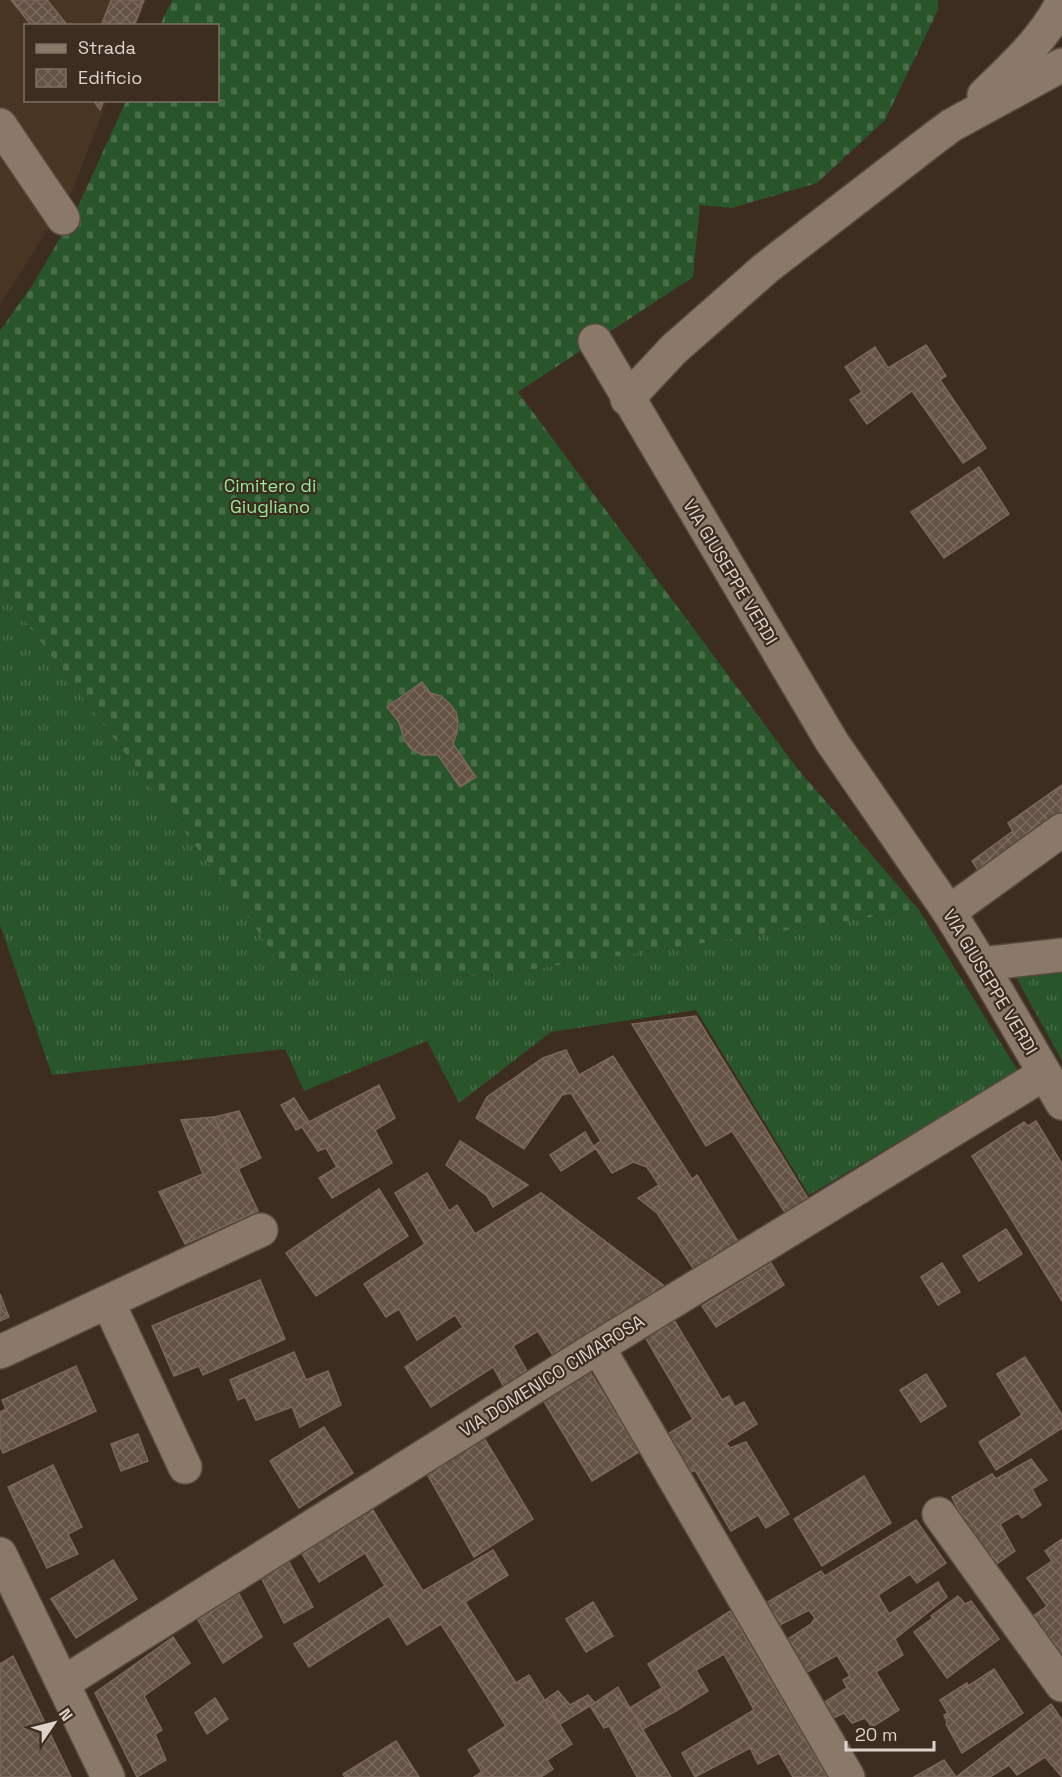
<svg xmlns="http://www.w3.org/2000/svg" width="1062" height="1777" viewBox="0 0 1062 1777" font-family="'Space Grotesk',sans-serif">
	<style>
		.built { fill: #493523 }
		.grass { fill: url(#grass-tufts) }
		.cemetery { fill: url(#cemetery-stones) }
		.building { fill: url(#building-cross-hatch); stroke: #7b675b; stroke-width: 1.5 }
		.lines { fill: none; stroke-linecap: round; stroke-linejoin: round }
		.minor-casing { stroke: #574a3f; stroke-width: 36 }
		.minor { stroke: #8a7869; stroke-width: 33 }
		.labels { text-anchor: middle; stroke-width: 4.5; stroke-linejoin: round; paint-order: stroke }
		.park-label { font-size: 18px; fill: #94ea96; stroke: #3d2d20 }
		.street-label { font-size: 18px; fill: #ddd3cb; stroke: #3d2d20 }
	</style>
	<defs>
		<pattern id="grass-tufts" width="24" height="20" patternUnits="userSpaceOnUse" patternTransform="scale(1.5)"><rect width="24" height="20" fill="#29552b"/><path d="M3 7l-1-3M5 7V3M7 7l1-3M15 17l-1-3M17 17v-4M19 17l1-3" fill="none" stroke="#486d48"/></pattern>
		<pattern id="cemetery-stones" width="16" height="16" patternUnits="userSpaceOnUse" patternTransform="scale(1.5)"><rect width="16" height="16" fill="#29552b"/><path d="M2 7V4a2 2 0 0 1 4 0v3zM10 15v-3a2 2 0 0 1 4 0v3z" fill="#486d48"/></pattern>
		<pattern id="building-cross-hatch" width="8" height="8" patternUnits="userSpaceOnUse" patternTransform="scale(1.5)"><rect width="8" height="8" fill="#645245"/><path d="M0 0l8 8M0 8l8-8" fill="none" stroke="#7a6a5e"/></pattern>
	</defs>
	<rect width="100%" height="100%" fill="#3d2d20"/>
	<polygon class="built" points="0,0 146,0 136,25 26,26 26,100 107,101 72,191 0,305"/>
	<g class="grass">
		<polygon points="0,588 234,897 286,972 488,976 919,910 1018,1071 809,1195 696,1010 551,1032 459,1103 427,1041 304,1091 285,1049 52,1075 0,925"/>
		<polygon points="1062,971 1062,1061 1016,977"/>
	</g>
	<polygon class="cemetery" points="172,0 938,0 938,10 885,120 817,183 732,208 700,205 693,277 518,392 797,768 919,910 488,976 286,972 234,897 0,588 0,331 33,284 75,213 126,101 218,100 218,26 160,25"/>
	<g class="building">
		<polygon points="11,0 47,0 68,26 32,26"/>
		<polygon points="111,0 144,0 134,26 101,26"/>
		<polygon points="93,100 104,100 100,110"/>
		<polygon points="926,345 946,376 940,380 986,448 963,463 912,391 867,424 850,400 862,392 845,367 875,347 888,368"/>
		<polygon points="979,467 1009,514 944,558 911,512"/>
		<polygon points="422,682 430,693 441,696 449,703 456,712 458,722 457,732 453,744 476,777 460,787 438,755 422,755 410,748 404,739 399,722 387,707"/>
		<polygon points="1062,785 1062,821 983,878 972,861 1013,831 1008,823"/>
		<polygon points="696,1016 809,1200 786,1214 732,1131 706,1146 632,1024"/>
		<polygon points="566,1050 579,1075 613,1056 692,1179 697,1175 739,1243 695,1271 657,1213 638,1198 659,1185 647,1167 633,1162 612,1173 594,1146 601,1141 571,1093 562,1095 524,1149 476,1118 487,1097 543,1058"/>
		<polygon points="379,1085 395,1118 375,1130 392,1163 332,1198 319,1178 337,1167 326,1148 318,1151 302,1127 296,1130 281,1105 294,1098 309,1122"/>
		<polygon points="239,1111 261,1158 238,1169 214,1117"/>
		<polygon points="214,1117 258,1211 185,1244 159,1192 203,1174 181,1120"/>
		<polygon points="1036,1121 1062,1164 1062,1301 972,1156 1024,1122 1028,1126"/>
		<polygon points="585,1132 595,1149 561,1171 550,1155"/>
		<polygon points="460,1141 528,1185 493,1207 487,1196 446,1165"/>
		<polygon points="427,1173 449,1211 457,1205 475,1234 541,1193 666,1287 554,1357 538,1331 513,1346 529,1375 505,1389 493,1367 431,1407 405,1367 463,1327 455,1315 417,1340 399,1309 386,1317 364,1284 425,1244 395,1193"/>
		<polygon points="379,1189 408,1236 316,1296 286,1253"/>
		<polygon points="1006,1229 1022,1254 979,1281 963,1256"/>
		<polygon points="771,1263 784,1285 716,1327 702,1306"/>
		<polygon points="942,1263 960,1292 938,1305 921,1277"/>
		<polygon points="260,1280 285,1339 203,1375 199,1366 174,1376 152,1326"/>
		<polygon points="0,1294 9,1317 0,1321"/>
		<polygon points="674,1320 722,1400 729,1396 735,1407 744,1402 757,1424 726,1443 730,1448 746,1442 789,1514 766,1528 758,1515 731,1531 695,1470 684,1476 661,1438 693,1419 645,1337"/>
		<polygon points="294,1352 306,1380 328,1371 341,1405 300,1427 292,1407 256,1420 245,1397 238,1400 230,1380"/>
		<polygon points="1025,1357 1062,1415 1062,1428 996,1470 979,1442 1022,1415 997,1374"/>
		<polygon points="76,1366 96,1411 3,1453 0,1446 0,1412 6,1409 2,1400"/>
		<polygon points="590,1372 639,1452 592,1481 543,1400"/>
		<polygon points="926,1374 946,1406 921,1422 900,1390"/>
		<polygon points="324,1427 353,1473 299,1508 270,1461"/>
		<polygon points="138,1434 148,1461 121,1471 111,1444"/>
		<polygon points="484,1438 533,1519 474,1557 426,1472"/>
		<polygon points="1031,1459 1047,1480 1032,1489 1041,1505 1022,1518 1018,1513 1000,1524 1015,1551 988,1570 952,1497 992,1474 996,1479"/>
		<polygon points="53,1465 82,1527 68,1534 78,1554 47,1568 8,1487"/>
		<polygon points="864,1476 891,1523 822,1566 794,1519"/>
		<polygon points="371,1507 423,1591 493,1550 508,1575 465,1602 516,1683 529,1675 572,1744 547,1760 553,1769 541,1777 474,1777 482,1772 468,1750 506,1726 441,1624 407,1645 389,1616 309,1667 294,1644 385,1586 365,1553 319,1582 301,1552"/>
		<polygon points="916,1520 946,1563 917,1583 910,1574 878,1595 889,1614 938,1582 947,1597 895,1639 903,1655 876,1672 899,1710 872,1727 865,1718 852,1723 844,1713 829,1720 820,1705 847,1688 843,1680 850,1676 837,1655 802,1675 782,1643 811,1624 815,1618 809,1610 774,1628 761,1606 821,1571 825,1576"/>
		<polygon points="1062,1539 1062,1655 1050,1663 1029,1619 1047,1606 1027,1578 1052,1561 1045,1551"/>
		<polygon points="113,1560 137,1599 76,1638 51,1599"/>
		<polygon points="289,1562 313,1607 284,1623 261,1577"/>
		<polygon points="239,1594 262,1637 223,1663 198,1620"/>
		<polygon points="958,1596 965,1604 971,1601 999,1639 947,1678 914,1632 933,1618 931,1616"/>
		<polygon points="593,1602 613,1636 586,1652 566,1619"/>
		<polygon points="730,1611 827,1777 793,1777 779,1753 758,1764 750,1748 695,1777 682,1753 754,1710 724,1654 696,1670 708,1691 676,1711 648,1664"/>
		<polygon points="173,1637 190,1663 144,1696 162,1730 155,1734 166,1760 137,1777 95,1693"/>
		<polygon points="13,1656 71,1777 0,1777 0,1664"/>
		<polygon points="994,1669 1023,1713 962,1753 946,1724 947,1722 944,1715 948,1713 940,1700 967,1683 968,1686"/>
		<polygon points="618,1687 630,1708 671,1777 637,1777 609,1726 604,1728 590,1706"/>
		<polygon points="663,1687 676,1711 643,1729 630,1708"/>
		<polygon points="558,1691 570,1705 588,1695 595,1703 560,1724 545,1700"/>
		<polygon points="215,1698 228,1719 207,1734 195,1713"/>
		<polygon points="1051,1704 1062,1720 1062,1777 1045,1757 1017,1775 1009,1765 990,1777 914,1777 944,1760 956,1777"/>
		<polygon points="396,1741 419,1777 345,1777 343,1774"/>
	</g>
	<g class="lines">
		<defs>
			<g id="minor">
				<path d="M984,95C1013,67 1043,40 1062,3"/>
				<polyline points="0,125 63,218"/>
				<polyline points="595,341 832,742 949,912 981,964 1062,1103"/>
				<polyline points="627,399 674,349 766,268 937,136 952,125 1062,65"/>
				<polyline points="949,912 1062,830"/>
				<polyline points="981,964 1062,955"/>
				<polyline points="108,1302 185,1467"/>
				<polyline points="598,1347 848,1777"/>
				<polyline points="0,1352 261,1230"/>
				<polyline points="939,1514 1062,1685"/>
				<polyline points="0,1554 108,1777"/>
				<polyline points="63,1683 598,1347 1044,1074"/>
			</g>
		</defs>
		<use href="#minor" class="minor-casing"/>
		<use href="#minor" class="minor"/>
	</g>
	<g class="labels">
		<g class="park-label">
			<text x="270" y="492">Cimitero di<tspan x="270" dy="21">Giugliano</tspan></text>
		</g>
		<g class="street-label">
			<text transform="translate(730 572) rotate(59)" y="6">VIA GIUSEPPE VERDI</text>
			<text transform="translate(990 982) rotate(59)" y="6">VIA GIUSEPPE VERDI</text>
			<text transform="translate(552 1376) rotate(-32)" y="6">VIA DOMENICO CIMAROSA</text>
		</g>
	</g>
	<rect x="24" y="24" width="195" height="78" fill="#3d2d20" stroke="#7d6f64" stroke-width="1.5"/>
	<rect x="36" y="44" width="30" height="9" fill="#8a7869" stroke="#7d6f64" stroke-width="1.5"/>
	<text x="78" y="54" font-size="18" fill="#ddd3cb">Strada</text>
	<rect x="36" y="69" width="30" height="18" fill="url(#building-cross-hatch)" stroke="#7d6f64" stroke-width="1.5"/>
	<text x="78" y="84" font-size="18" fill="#ddd3cb">Edificio</text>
	<g transform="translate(54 1723) rotate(55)" stroke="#3d2d20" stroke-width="4.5" paint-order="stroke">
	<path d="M0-4.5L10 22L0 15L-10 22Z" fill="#ddd3cb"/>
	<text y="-9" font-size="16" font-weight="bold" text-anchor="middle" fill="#ddd3cb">N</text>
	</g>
	<path d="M846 1741v9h88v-9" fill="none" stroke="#ddd3cb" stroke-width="3"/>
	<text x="855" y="1741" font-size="18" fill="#ddd3cb" stroke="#3d2d20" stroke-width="4.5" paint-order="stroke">20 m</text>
</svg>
